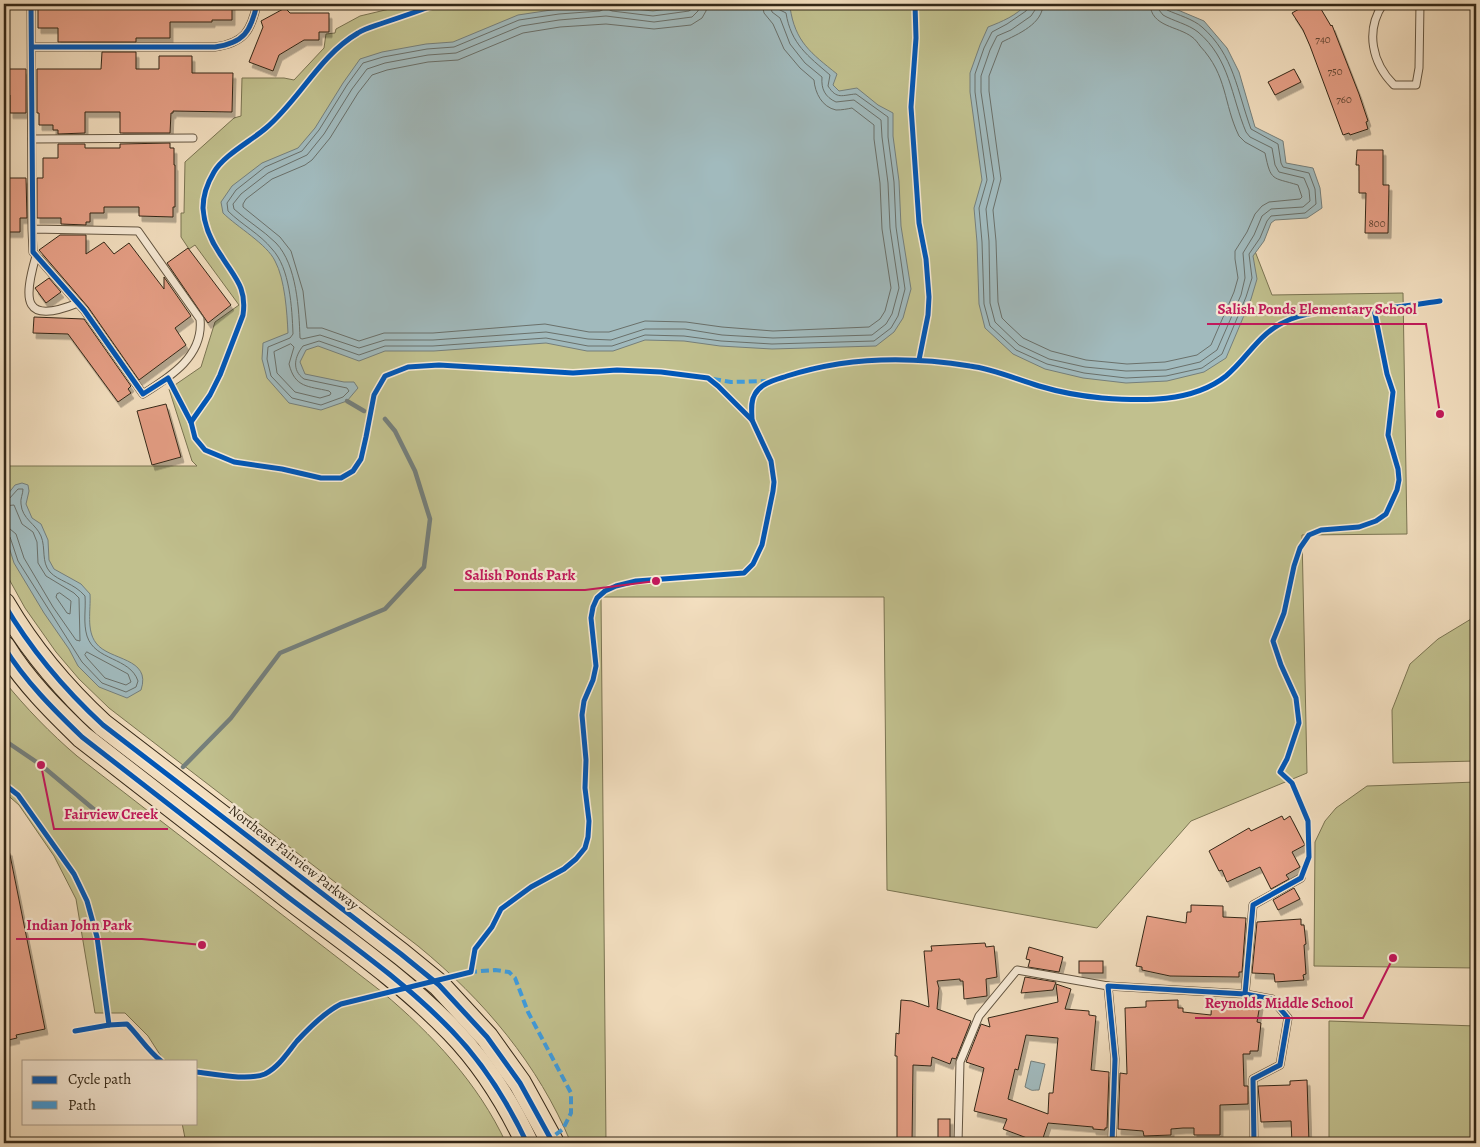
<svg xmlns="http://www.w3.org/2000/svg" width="1480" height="1147" viewBox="0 0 1480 1147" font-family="Alegreya,serif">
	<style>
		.green { fill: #c1c08e; stroke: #7a7452 }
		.water { fill: #a1babd; stroke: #757f7b }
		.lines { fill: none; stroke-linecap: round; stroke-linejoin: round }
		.shore { stroke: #6a706a; stroke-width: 1 }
		.stream { stroke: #757f7b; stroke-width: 4.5 }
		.building { fill: #e69f86; stroke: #332717; fill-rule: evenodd; filter: url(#shadow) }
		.lane-casing { stroke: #635541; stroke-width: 9 }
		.primary-casing { stroke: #332717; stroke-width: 24 }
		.lane { stroke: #f7ead6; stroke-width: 7 }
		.primary { stroke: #f3dfc0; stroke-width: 22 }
		.quiet { stroke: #3e9cdf; stroke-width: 4; stroke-dasharray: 8 4; stroke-linecap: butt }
		.cycleway-casing { stroke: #f7ead6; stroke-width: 8 }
		.cycleway { stroke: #0057b8; stroke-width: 5 }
		.labels { text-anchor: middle; stroke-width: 4.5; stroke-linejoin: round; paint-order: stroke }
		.number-label { font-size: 11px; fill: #604533 }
		.street-label { font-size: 14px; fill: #332717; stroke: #f7ead6 }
		.leader { fill: none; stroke: #c2185b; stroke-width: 2 }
		.callout-dot { fill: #c2185b; stroke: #f7ead6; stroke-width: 2 }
		.callout-label { font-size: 15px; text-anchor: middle; font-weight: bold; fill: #c2185b; stroke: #f7ead6; stroke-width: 4.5; stroke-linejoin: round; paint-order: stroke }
	</style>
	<defs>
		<filter id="shadow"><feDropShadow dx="3" dy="5.5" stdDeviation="0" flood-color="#0004"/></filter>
	</defs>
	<rect width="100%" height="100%" fill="#f3dfc0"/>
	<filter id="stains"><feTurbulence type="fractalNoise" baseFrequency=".004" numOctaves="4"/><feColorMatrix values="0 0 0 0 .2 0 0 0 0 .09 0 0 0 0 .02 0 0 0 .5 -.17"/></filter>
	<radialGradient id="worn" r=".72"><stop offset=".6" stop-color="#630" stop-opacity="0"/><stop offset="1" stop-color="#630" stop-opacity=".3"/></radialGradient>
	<g class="green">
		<path d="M405,4H1159L1272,295L1403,293L1407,534L1302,535L1307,773L1191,821L1097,928L887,890L884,597H601L606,1143H571C538,1064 484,1000 418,946L109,708L79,679L56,652L25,608L4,570V466H197L192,461L169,389L201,367L215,322L239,305L195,245L189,249L181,237V213H184L185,162L234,118L241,116L242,78H284L294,80L324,48L326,34L335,33L336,29L360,16L402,6Z"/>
		<polygon points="1476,616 1476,761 1393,763 1392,710 1410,664 1438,639"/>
		<path d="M4,681C26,708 50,733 77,756L382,992C432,1034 478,1083 506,1143H186L182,1123H196V1061H164L148,1036L125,1013H95L76,899L54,856L19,805L4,792Z"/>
		<polygon points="1476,782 1476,968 1314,966 1315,842 1325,821 1336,808 1367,786"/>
		<polygon points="1329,1021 1476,1026 1476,1143 1329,1143"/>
	</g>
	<g class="water">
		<path d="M702,4H764L790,7C795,42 811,53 837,74L833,85L839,91L857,88L878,105L893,113V136L899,181L901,226L911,289L903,318L894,332L876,346L772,349L720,346L684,341L645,340L613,351H587L546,343L434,351H385L359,361L318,346L306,350L300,362L305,374L344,382H354L358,388L347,401L321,410L289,403L267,378L262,359L263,343L288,333C287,313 285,279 275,261C267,244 237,227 223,213L221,202L232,186L262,163L298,148L315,128L343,83L360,59L382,52L426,44L453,42L518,15L558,9L608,6L653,11Z"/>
		<path d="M1026,4L1166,5L1204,21L1227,48L1239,72L1255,127L1283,141L1286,163L1313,168L1320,188L1322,208L1307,218L1275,220L1271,223L1264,241L1253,256L1257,279L1251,299L1226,358L1204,372L1167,381L1126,383L1083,378L1045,369L1013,354L985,328L979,304L977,242L974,208L982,180L970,92V73L980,45L988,27C1001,22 1018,15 1026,4Z"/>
		<path d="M22,483L28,485L29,491L26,504L32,518L41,524L48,540L49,560L54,569L81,584L90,594C91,610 86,630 96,643C109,661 152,657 141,690L127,698L99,687L78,666L69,649L44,613L14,563L4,531V499L15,485Z"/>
		<path d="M1031,1061L1045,1064L1039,1090C1030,1090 1035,1092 1025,1087Z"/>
	</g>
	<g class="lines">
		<g class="shore">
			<path d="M693,4V8L689,11L653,16L612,11L606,8L600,11L559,14L519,20L454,47L427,49L383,57L363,63L347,85L319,130L302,151L265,167L236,190L227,203L228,211C242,225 260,234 272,249C290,268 292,308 293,334L290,338L268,347L267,359L271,376L292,398L321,405L343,397L349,391L347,388L304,379C291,370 295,356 303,346L319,341L359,355L385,346H433L546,338L588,346H612L645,335L684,336L721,341L772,344L874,341L891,328L898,316L905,289L896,227L894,182L888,137V117L856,94C842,95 837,100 828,86L830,75C808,56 791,44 786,13L778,9L776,4"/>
			<path d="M700,4L698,11L692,17L654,22L606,16L559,20L521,26L456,53L428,55L385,63L367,69L352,89L324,134L307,155L268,173L241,194L233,204L234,209C247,221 263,230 276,243C297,265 299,310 300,338L302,339L320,335L359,348L385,340H433L546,332L588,339L611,340L645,329H685L722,335L773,338L872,335L886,324L892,314L899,288L890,228L888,183L882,137L881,120L854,100L836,102C825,97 821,89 822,77L805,63L790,44L780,18L772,12L770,4"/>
			<path d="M707,4L706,11L702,18L691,25L654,29L606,24L560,27L523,33L458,60L428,62L387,70L372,75L358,93L330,138L312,160L305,165L272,179L246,199L243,204V207L280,237L291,251L303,291L307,328H322L359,341L384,333H433L545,324L589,332H609L645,321L686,322L722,327L773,331L869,327L880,319L885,311L891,288L882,229L880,183L874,139V125L852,108C847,109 842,110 836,110C822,107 815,93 814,80L800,68L784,49L773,24L764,13L762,4"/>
			<path d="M1030,4L1026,11L1007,24L992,32L984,48L975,74V92L987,180L979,208L982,242L984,304L990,326L1016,350L1047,364L1084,373L1126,378L1166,376L1202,368L1222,354L1246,297L1252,278L1249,254L1260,238L1267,221L1271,216L1305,213L1316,204L1315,189L1309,173L1283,167L1281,163L1278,144L1251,129C1237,91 1234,55 1202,27C1193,19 1178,15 1167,10L1164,4"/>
			<path d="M1036,4L1035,10L1031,16L1011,30L997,36L990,50L981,76V92L994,179L986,209L989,241L990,303L995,322L1019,345L1049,359L1085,367L1126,371L1166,370L1200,362L1217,350L1241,295L1245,278L1243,253L1254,235L1262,216L1271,209L1303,207L1310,201L1309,190L1304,178L1279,172L1275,165L1272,148L1250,137L1246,132C1231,96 1230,59 1198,32C1188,24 1173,21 1163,15L1159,10L1158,4"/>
			<path d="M1043,4C1043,24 1018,34 1002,42L989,76V91L1001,179L993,210L996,241L998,302L1002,318L1008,324L1023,338L1051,351L1086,360L1127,364L1165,362L1197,355L1211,345L1234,292L1238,278L1235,259V251L1247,232L1255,214L1262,206L1269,202L1300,199L1302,197L1298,185C1272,177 1271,182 1265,153L1245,142L1239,136C1223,103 1228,76 1200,46C1198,43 1195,39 1192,37C1178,26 1151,27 1150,4"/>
			<path d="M291,344L294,347L289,364C295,388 308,386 329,391L331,393L330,395L320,398L295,392L277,373L274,352Z"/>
			<path d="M4,500L9,499L18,489H23C23,494 20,499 21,504C22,519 36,524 41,536C46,548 41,562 50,572C58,581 74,583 85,596C86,609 83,623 87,636C95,661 130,657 138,681L136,687L126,692L102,683L82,662L18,561L10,537L4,534"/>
			<polyline points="4,506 14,505 22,524 33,532 37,542 38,563 46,576 74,593 79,598 80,641 76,640 53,607 24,558 16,534 10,529 4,528"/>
			<polygon points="60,593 71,601 70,614 67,613 56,597 57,594"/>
			<polygon points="87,652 128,674 131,682 126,685 105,678 87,658 85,655"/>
		</g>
		<g class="stream">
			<polyline points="347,401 364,411"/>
			<polyline points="4,740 41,765 103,817 138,813"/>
			<polyline points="183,767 231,718 280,653 385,609 424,567 430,519 415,471 395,431 385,419"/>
		</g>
	</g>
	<g class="building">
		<polygon points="38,4 232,4 232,20 212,20 212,22 170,22 170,38 136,38 136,42 58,42 58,28 38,28"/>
		<polygon points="1308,4 1318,4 1331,26 1332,25 1359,94 1368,121 1366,122 1368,129 1350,135 1349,133 1343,135 1310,46 1303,30 1292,13"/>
		<polygon points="285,8 290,13 329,13 329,32 319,32 319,40 304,40 279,55 273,71 249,62 263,27 261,21"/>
		<polygon points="102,52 136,52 136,69 159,69 159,56 192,56 192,73 233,73 232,112 173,111 173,113 171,113 170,133 120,133 120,112 85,112 85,133 58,134 58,130 53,130 53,125 39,125 39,113 37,113 37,69 101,69"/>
		<polygon points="9,69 26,69 26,113 10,113 10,95 4,95 4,83 9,83"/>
		<polygon points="1294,69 1301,82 1275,95 1268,82"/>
		<polygon points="170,143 170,148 174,148 174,165 175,165 175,207 173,207 173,217 139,216 139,207 104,207 104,213 90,213 90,222 86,222 86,225 61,224 61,218 37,218 37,178 43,178 43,158 58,158 58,144 85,144 85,148 120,148 120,144"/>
		<polygon points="1357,150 1383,150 1383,185 1389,185 1388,233 1365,233 1366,193 1359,193 1359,165 1356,165"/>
		<polygon points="4,178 26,178 27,218 20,218 20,232 4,232"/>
		<polygon points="60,235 86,235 86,254 104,242 114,254 129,243 164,289 164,277 191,316 175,328 186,345 139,380 88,307 39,250"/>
		<polygon points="188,248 231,305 208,323 167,263"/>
		<polygon points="49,278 61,292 46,303 35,288"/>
		<polygon points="34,317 84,319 131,386 128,389 131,393 118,402 68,334 33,333"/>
		<polygon points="166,404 181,457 152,465 137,411"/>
		<polygon points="1282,816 1284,820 1290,816 1305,845 1292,852 1300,867 1286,875 1289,879 1271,889 1260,867 1227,882 1222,870 1219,871 1209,851 1249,828 1251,831"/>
		<polygon points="9,850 45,1029 16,1035 17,1038 4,1041 4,851"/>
		<polygon points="1294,888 1300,899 1278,910 1273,900"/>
		<polygon points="1191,905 1223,906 1223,917 1246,918 1242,972 1239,972 1239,977 1170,976 1142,970 1142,967 1136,966 1147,916 1186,923 1187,912 1191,912"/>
		<polygon points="1301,919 1301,925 1304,925 1306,944 1304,945 1306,974 1303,975 1304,980 1275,982 1274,974 1252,973 1257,922"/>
		<polygon points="985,943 986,947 994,946 997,977 986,979 987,996 964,999 963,981 960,981 960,979 937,981 939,988 937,1009 971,1021 956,1059 952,1058 950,1064 932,1057 931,1066 913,1065 912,1143 897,1143 897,1056 895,1056 896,1033 899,1034 901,1000 912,1001 929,1007 924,951 932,951 931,946"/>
		<polygon points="1029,947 1063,957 1059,972 1028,967 1030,960 1026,959"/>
		<rect x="1079" y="961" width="24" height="12"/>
		<polygon points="1025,977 1056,982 1053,990 1021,993"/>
		<path d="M1056,984L1071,989L1065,1009L1089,1011V1015L1096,1016L1091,1070L1109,1072L1107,1128H1105V1130L1093,1129V1127L1048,1123L1042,1141L1036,1139L1035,1141L1003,1129L1007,1119L974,1111L984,1068L966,1062L981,1024L990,1027L988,1018L1058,1002ZM1026,1035L1058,1038L1053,1093H1049L1048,1114L1008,1099L1015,1069L1018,1070Z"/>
		<polygon points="1212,999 1260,1004 1257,1022 1261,1023 1258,1051 1250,1051 1250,1054 1243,1054 1244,1086 1248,1086 1248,1104 1220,1105 1220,1135 1194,1135 1194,1128 1183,1128 1171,1129 1171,1135 1144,1136 1143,1131 1118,1129 1120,1073 1127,1074 1125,1008 1146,1007 1146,1001 1178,1000 1178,1008 1183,1008 1183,1012 1211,1015"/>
		<polygon points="1307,1080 1309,1143 1292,1143 1291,1121 1261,1122 1258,1086 1290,1085 1290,1081"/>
		<rect x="938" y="1119" width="12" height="24"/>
	</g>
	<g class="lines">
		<defs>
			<g id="lane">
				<path d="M31,4L32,229L33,252L84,310L143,394C170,377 204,356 200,319L138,231L32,229"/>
				<path d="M1383,4C1365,31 1372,63 1394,85H1416L1419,68L1420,4"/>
				<path d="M32,47H215C244,43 251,31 257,4"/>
				<polyline points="32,139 193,138"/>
				<path d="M36,256C23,301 23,325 78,303"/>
				<polyline points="1245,994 1253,905 1301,878"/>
				<polyline points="958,1143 960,1062 979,1016 1017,970 1108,986"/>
				<polyline points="1112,1143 1115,1059 1108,986 1245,994 1272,999 1288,1018 1280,1065 1253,1079 1254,1143"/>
			</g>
			<g id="primary">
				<path d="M4,604C31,650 64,689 103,725L401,954L439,985L487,1037L520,1083L553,1143"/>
				<path d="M4,647C25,681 53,709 82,737C150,790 219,843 288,897C343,939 403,980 452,1031C483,1063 508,1103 527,1143"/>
			</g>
		</defs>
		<use href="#lane" class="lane-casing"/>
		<use href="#primary" class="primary-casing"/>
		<use href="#lane" class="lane"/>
		<use href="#primary" class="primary"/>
		<g class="quiet">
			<polyline points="713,379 731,382 768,381"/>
			<polyline points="469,972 495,970 509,972 515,978 528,1012 571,1093 571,1113 563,1129 551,1138"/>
		</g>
		<defs>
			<g id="cycleway">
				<path d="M31,4L33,252L84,310L143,394L168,378L191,422L195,438L205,450L234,462L282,469L321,478H341L353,471L361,459L366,437L374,395L385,376L408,367L439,365L573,373L617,370L661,372L708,378L718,386L752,420L771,461L774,482L773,491L762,545L753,564L744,573L636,581L616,586L605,591L597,598L593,607L591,618L596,666L593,680L584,701L582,715L586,760L585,788L589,821L588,837L585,848L576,859L564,869L531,887L501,909L492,927L475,949L471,972L341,1004C325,1012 309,1028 297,1041C288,1052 279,1067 265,1074C248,1081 214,1074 196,1072"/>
				<polyline points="915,4 916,38 911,107 919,223 926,259 929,297 928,315 919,360"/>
				<path d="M32,47H215C244,43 251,31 257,4"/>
				<path d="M752,420C752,412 750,402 755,394C761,383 775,380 787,376C846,357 909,356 970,366C993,369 1016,379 1039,386C1059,392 1081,396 1102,398C1142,401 1192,403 1226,376C1250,356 1258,332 1291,319C1317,309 1345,310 1373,309C1395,308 1418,304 1440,301"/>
				<path d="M191,422L210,395L220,375L243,315C247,288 235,278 222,257C212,243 204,225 203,208C203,196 208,182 214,172C224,155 251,141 266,128C300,99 319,56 358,33C366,28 375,26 383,23C401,17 419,11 437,4"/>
				<path d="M4,604C31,650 64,689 103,725L401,954L439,985L487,1037L520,1083L553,1143"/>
				<path d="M4,647C25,681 53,709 82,737C150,790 219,843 288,897C343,939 403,980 452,1031C483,1063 508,1103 527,1143"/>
				<polyline points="4,784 18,795 74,874 87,901 97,937 109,1025 75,1031"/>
				<polyline points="1245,994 1253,905 1301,878 1309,857 1308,821 1292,783 1280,772 1287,759 1299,723 1296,698 1281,665 1273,641 1284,613 1294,566 1300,548 1309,535 1321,530 1359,527 1376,521 1386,514 1397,490 1399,480 1398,469 1388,435 1393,392 1387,374 1374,309"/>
				<path d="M109,1025L127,1024C139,1036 147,1050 161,1061"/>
				<polyline points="1112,1143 1115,1059 1108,986 1245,994 1272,999 1288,1018 1280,1065 1253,1079 1254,1143"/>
			</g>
		</defs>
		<use href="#cycleway" class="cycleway-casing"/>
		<use href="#cycleway" class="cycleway"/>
	</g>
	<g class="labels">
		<g class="number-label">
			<text x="1323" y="43">740</text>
			<text x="1335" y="75">750</text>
			<text x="1344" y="103">760</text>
			<text x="1377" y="227">800</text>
		</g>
		<g class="street-label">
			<text transform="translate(294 857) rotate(38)" y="5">Northeast Fairview Parkway</text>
		</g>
	</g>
	<path class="leader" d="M1440 414L1426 324H1207M656 581L585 590H454M41 765L54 829H168M202 945L142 939H16M1393 958L1363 1018H1195"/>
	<g class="callout-dot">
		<circle cx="1440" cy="414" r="5"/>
		<circle cx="656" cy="581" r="5"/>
		<circle cx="41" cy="765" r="5"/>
		<circle cx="202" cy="945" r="5"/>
		<circle cx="1393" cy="958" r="5"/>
	</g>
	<g class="callout-label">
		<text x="1317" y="314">Salish Ponds Elementary School</text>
		<text x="520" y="580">Salish Ponds Park</text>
		<text x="111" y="819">Fairview Creek</text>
		<text x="79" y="930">Indian John Park</text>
		<text x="1279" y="1008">Reynolds Middle School</text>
	</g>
	<rect width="1480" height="1147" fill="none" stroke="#f3dfc0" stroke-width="20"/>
	<rect x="5" y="5" width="1470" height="1137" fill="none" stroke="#332717" stroke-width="2.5"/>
	<rect x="10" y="10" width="1460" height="1127" fill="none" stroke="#332717"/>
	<rect x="22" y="1060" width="175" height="65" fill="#f7ead6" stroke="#a99c8a"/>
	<rect x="32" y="1076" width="25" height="8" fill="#0057b8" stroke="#a99c8a"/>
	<text x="68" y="1084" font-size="15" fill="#332717">Cycle path</text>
	<rect x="32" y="1101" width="25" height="8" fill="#3e9cdf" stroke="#a99c8a"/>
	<text x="68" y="1110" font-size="15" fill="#332717">Path</text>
	<rect width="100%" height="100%" filter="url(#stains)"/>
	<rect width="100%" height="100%" fill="url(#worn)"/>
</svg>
